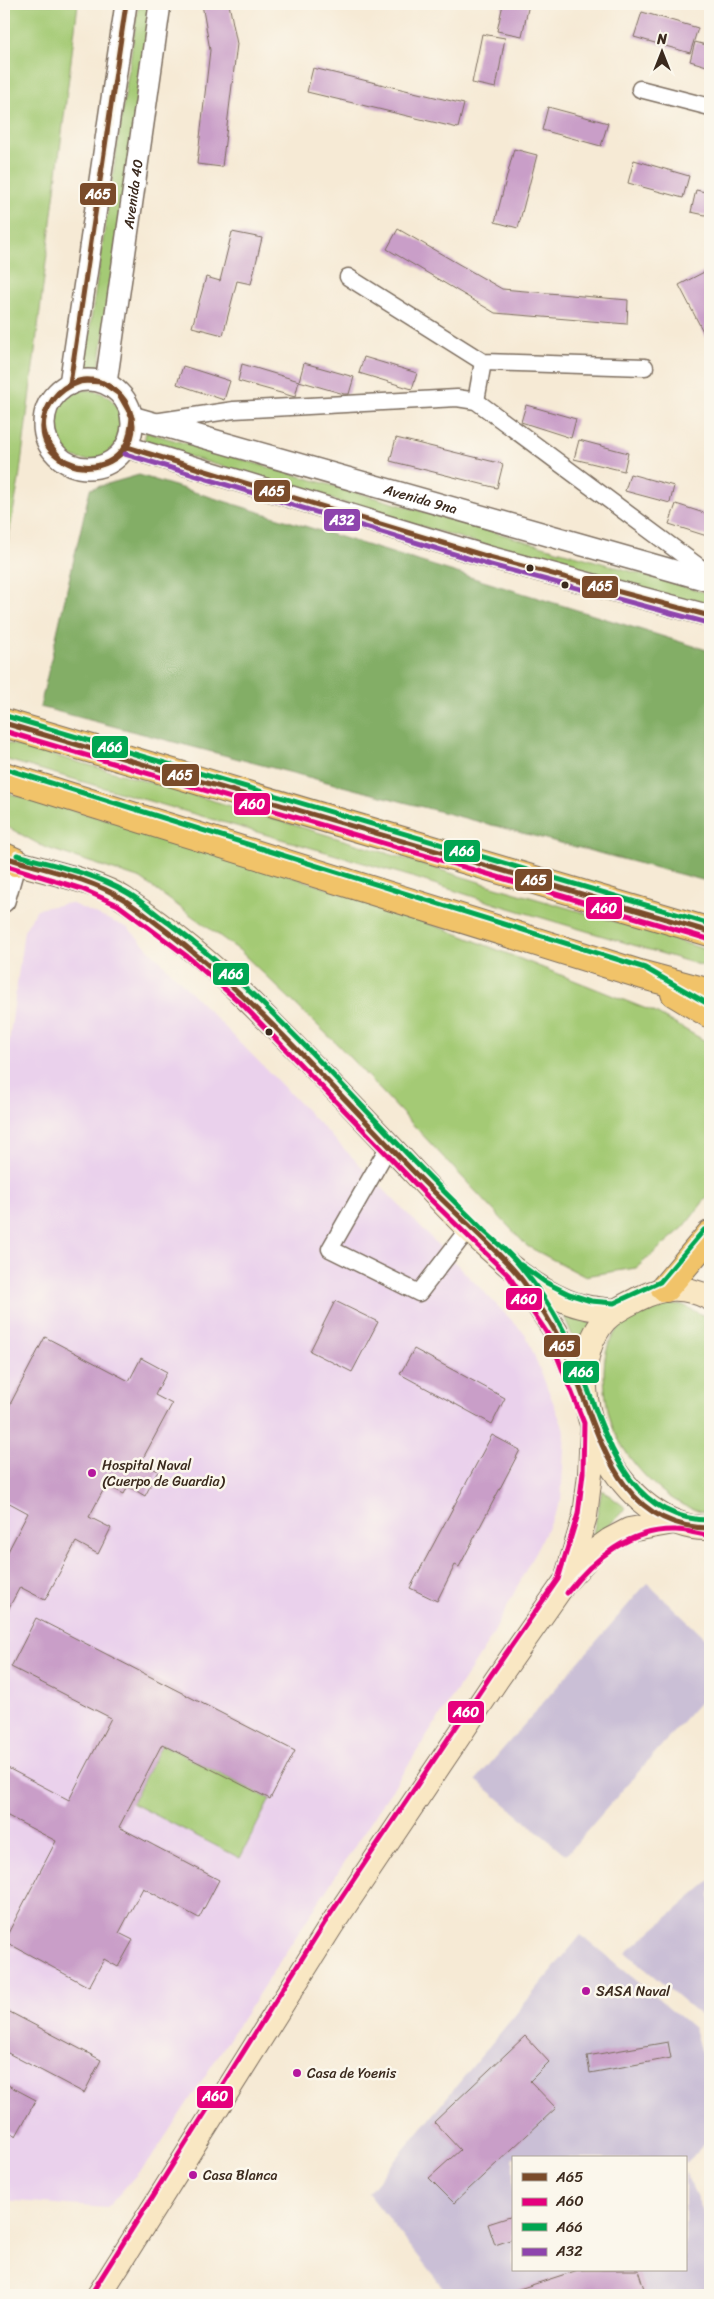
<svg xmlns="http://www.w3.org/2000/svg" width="714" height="2299" viewBox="0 0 714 2299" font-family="Sriracha,sans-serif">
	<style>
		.built { fill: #ead1ec }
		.industrial { fill: #cabfd6 }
		.green { fill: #a4ca74; stroke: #707a49 }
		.forest { fill: #83ae66; stroke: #5f6c42 }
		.building { fill: #c99ec8 }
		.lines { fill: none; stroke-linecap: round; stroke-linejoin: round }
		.minor-casing { stroke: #7c6d5e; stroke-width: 19 }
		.tertiary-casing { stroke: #7c6d5e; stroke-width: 24 }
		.secondary-casing { stroke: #7c6d5e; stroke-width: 26 }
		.motorway-casing { stroke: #7c6d5e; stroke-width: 30 }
		.minor { stroke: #fff; stroke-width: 16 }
		.tertiary { stroke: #fff; stroke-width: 21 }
		.secondary { stroke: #f9e7c3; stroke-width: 24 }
		.motorway { stroke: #f1c369; stroke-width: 28 }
		.bus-1-casing { stroke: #fbf7ec; stroke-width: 9 }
		.bus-2-casing { stroke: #fbf7ec; stroke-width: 9 }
		.bus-3-casing { stroke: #fbf7ec; stroke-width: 9 }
		.bus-4-casing { stroke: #fbf7ec; stroke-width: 9 }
		.bus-1 { stroke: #7a4b2a; stroke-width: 5 }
		.bus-2 { stroke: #e5007d; stroke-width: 5 }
		.bus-3 { stroke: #00a651; stroke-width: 5 }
		.bus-4 { stroke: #8e44ad; stroke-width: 5 }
		.bus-dot { fill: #3b2a1e; stroke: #fbf7ec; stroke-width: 2 }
		.poi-dot { fill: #b5179e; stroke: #fbf7ec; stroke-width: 2 }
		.labels { text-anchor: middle; stroke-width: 5; stroke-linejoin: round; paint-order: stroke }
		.street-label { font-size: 14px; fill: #3b2a1e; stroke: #fbf7ec }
		.poi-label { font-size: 14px; fill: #3b2a1e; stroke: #fbf7ec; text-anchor: start }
		.line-badge { stroke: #fbf7ec; stroke-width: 2 }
		.badge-label { font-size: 14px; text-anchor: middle; font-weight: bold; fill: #fff }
	</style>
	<rect width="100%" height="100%" fill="#fbf7ec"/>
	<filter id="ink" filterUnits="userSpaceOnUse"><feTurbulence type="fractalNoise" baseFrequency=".02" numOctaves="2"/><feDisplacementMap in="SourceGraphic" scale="10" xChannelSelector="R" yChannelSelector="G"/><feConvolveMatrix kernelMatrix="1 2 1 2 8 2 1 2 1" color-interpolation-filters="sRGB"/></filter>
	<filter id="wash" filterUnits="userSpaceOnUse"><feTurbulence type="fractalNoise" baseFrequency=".0096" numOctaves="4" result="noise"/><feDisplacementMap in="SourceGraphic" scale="20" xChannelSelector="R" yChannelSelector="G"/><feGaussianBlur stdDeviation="1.12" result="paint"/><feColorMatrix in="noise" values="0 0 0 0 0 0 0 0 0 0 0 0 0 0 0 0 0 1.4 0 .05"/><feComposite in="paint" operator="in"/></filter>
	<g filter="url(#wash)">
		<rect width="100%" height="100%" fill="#f6ead5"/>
		<polygon class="built" points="70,903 128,928 526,1335 565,1432 561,1501 491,1638 152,2157 107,2208 4,2200 4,1080 24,931 37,909"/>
		<g class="industrial">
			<polygon points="647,1583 710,1643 710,1690 566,1855 476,1780"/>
			<polygon points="710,1881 710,2023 626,1953"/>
			<polygon points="581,1935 694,2028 710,2085 710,2139 685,2163 685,2158 513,2158 513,2270 685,2270 685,2171 710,2227 710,2295 449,2295 368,2193"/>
		</g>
		<g class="green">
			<polygon points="4,4 78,4 19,480 4,562"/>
			<polygon points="138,8 150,8 99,368 84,367"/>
			<circle cx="87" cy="425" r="35"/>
			<polygon points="146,432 710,594 710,609 491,547 144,443"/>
			<path d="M4,742C167,785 328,835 489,885C563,907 637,927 710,951V968L496,904L409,876L4,759Z"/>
			<polygon points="4,792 193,842 450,931 654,1012 707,1042 710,1049 710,1193 684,1227 636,1268 584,1276 527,1246 339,1046 239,950 141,879 44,847 4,825"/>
			<path d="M663,1304L683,1305L710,1319V1512C671,1511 627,1463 613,1428C607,1411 605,1394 604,1376C604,1363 605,1347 613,1336C625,1317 643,1310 663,1304Z"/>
			<polygon points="563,1313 592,1324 579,1352"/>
			<polygon points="602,1490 626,1508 591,1544"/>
			<polygon points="162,1744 270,1799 240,1858 132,1803"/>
		</g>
		<polygon class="forest" points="139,475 710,651 710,882 40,707 90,489"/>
		<g id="blocks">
			<g class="building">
				<polygon points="202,4 229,4 237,44 222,167 197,164 210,50"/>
				<polygon points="503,4 529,4 522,36 497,31"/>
				<polygon points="642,12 698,28 690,53 634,37"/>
				<polygon points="482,34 505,38 496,88 472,83"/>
				<polygon points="695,42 710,46 710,67 690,61"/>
				<polygon points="313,68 464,104 458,128 307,92"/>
				<polygon points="548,107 608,123 601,146 542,130"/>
				<polygon points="514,149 537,155 518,228 495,222"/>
				<polygon points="634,160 689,176 683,198 628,183"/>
				<polygon points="696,190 710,193 710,216 691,212"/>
				<polygon points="398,229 502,289 628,300 627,324 495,313 387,249"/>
				<polygon points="232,232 262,238 251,284 237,281 223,335 192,327 206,277 220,281"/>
				<polygon points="710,269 710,345 679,285"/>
				<polygon points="364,357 417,373 412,389 359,373"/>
				<polygon points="304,363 354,377 349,394 344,394 299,381"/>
				<polygon points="242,364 299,381 295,397 238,381"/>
				<polygon points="183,366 230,381 224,400 177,384"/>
				<polygon points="526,405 576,419 571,438 521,422"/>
				<polygon points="396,438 503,464 497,488 390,461"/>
				<polygon points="579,440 628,453 624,471 574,459"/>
				<polygon points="630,474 674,486 670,503 625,491"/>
				<polygon points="676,504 710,515 710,537 669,524"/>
				<polygon points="335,1301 378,1322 352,1372 310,1351"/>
				<polygon points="45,1337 129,1381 141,1358 167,1372 155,1395 172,1404 141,1462 158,1471 145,1496 128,1486 124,1494 106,1485 89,1517 111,1528 98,1554 76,1542 45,1600 20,1587 4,1617 4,1559 28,1513 4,1500 4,1416"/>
				<polygon points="414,1349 505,1398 492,1424 400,1374"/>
				<polygon points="492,1435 520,1450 459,1567 455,1565 437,1601 410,1588"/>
				<polygon points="36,1618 295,1751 270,1799 162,1744 119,1827 219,1880 199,1918 143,1888 119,1933 133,1940 118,1967 104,1959 89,1987 4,1941 56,1841 4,1814 4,1766 69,1800 111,1718 11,1667"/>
				<polygon points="4,2009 101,2060 84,2093 4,2051"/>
				<polygon points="525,2036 549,2062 530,2081 556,2108 454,2203 429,2178 460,2150 434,2122"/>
				<polygon points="668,2042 671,2058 590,2073 587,2056"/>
				<polygon points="4,2083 36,2100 16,2136 4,2129"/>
				<polygon points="513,2216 513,2239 495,2245 488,2224"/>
				<polygon points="578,2270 638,2270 646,2295 510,2295 510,2292"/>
			</g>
		</g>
	</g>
	<g filter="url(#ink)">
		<use href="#blocks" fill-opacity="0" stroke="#7c6d5e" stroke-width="1"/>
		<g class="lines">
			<defs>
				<g id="minor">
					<polyline points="640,89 710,107"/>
					<polyline points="348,277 483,362 645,367"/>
					<polyline points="476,401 483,362"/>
					<polyline points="154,422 234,410 457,398 476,401 710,575"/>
					<polyline points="389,1146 330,1249 419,1293 469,1228"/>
				</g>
				<g id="tertiary">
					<circle cx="88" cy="424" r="44"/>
					<path id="s1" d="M106,383L160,4"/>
					<polyline points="70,384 126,4"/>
					<path id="s2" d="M132,417L710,581"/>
					<polyline points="127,447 489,557 710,616"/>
					<polyline points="4,901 15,862"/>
				</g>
				<g id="secondary">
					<path d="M15,862C45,871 99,882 124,899C168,929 211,963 249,1001C301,1052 351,1105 401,1158C445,1205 507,1277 566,1301C581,1308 598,1309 615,1311"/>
					<polyline points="521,1279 556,1332 582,1393"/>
					<path d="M710,1298C684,1285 664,1286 638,1299C626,1305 613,1311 604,1321C548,1389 623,1532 710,1528"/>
					<polyline points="568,1573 585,1516 590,1474 592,1430"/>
					<polyline points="99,2295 331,1926 497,1679 565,1582 592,1553 610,1540 629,1530 674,1522"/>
				</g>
				<g id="motorway">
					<polyline points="4,723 710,932"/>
					<polyline points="4,776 643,975 710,993"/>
					<polyline points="4,857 15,862"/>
					<polyline points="675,993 710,1014"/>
					<polyline points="665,1288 710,1235"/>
				</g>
			</defs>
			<use href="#minor" class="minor-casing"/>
			<use href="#tertiary" class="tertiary-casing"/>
			<use href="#secondary" class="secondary-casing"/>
			<use href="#motorway" class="motorway-casing"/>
			<use href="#minor" class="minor"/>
			<use href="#tertiary" class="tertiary"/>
			<use href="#secondary" class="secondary"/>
			<use href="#motorway" class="motorway"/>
			<defs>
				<g id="bus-1">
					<path d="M103,383C117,389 128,401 131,415"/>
					<polyline points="103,383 119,394 131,415"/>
					<polyline points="70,384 126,4"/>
					<polyline points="127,447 489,557 710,616"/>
					<path d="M60,458C85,473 114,468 127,442C130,435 131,426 132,418"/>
					<path d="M60,458C88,482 141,457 132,418"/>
					<path d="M60,458C20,434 57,367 100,382"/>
					<path d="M60,458C56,452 50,446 47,439C35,414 57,389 80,382C86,380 94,382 100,382"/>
					<polyline points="4,723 710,932"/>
					<path d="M4,857C41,869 90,878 123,899C136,907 148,917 160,926C253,996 330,1085 411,1169C444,1203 480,1234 512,1268C526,1283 545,1313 555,1331C596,1402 602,1528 710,1528"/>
				</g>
				<g id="bus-2">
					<polyline points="4,731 708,939"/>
					<polyline points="4,865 82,889 118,905 188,957 243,1005 430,1199 508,1275 549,1336 584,1423 583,1473 578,1514 558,1579 491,1675 325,1922 93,2291"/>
					<path d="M567,1593C593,1559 631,1528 676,1530C688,1530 698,1535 710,1535"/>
				</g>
				<g id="bus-3">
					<polyline points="6,716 710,924"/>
					<polyline points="6,769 645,968 710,1005"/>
					<path d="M17,855C53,865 93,873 126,892C141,900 155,914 170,924C262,993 338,1082 417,1164C439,1187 462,1209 484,1231C496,1242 510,1253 520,1266C535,1284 551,1307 562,1328C600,1396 609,1520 710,1520"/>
					<polyline points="521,1265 545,1282 569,1294 591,1301 614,1303 660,1282 704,1230"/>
				</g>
				<polyline id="bus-4" points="125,454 487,564 708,623"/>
			</defs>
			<use href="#bus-1" class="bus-1-casing"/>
			<use href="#bus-2" class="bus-2-casing"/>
			<use href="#bus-3" class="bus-3-casing"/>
			<use href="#bus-4" class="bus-4-casing"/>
			<use href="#bus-1" class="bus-1"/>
			<use href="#bus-2" class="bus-2"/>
			<use href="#bus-3" class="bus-3"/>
			<use href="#bus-4" class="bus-4"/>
		</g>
	</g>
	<g class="bus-dot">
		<circle cx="530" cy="568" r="4.5"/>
		<circle cx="565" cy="585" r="4.5"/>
		<circle cx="269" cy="1032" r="4.5"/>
	</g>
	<g class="poi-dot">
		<circle cx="92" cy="1473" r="5"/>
		<circle cx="586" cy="1991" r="5"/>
		<circle cx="297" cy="2073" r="5"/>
		<circle cx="193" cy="2175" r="5"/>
	</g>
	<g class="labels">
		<g class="street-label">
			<text dy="5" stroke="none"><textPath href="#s1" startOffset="191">Avenida 40</textPath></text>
			<text dy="5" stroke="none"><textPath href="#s2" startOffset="300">Avenida 9na</textPath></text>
		</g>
		<g class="poi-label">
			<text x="102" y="1470">Hospital Naval<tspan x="102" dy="16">(Cuerpo de Guardia)</tspan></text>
			<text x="596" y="1996">SASA Naval</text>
			<text x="307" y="2078">Casa de Yoenis</text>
			<text x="203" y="2180">Casa Blanca</text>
		</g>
	</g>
	<g class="line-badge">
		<rect x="79" y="182" width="38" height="24" rx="5" fill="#7a4b2a"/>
		<rect x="253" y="479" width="38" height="24" rx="5" fill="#7a4b2a"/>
		<rect x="323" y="508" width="38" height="24" rx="5" fill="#8e44ad"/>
		<rect x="581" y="575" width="38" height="24" rx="5" fill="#7a4b2a"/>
		<rect x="91" y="735" width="38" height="24" rx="5" fill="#00a651"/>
		<rect x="161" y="763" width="39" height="24" rx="5" fill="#7a4b2a"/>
		<rect x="233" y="792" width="38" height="24" rx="5" fill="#e5007d"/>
		<rect x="443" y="839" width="38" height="24" rx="5" fill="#00a651"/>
		<rect x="514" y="868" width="39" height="24" rx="5" fill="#7a4b2a"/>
		<rect x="585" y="896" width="38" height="24" rx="5" fill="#e5007d"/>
		<rect x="212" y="962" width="38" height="24" rx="5" fill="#00a651"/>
		<rect x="505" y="1287" width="38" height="24" rx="5" fill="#e5007d"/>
		<rect x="543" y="1334" width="38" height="24" rx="5" fill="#7a4b2a"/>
		<rect x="562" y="1360" width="38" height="24" rx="5" fill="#00a651"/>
		<rect x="447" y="1700" width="38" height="24" rx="5" fill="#e5007d"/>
		<rect x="196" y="2085" width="38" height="24" rx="5" fill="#e5007d"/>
	</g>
	<g class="badge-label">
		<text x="98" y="199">A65</text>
		<text x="272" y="496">A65</text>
		<text x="342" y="525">A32</text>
		<text x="600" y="591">A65</text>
		<text x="110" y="752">A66</text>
		<text x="180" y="780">A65</text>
		<text x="252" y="809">A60</text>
		<text x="462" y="856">A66</text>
		<text x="534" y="885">A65</text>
		<text x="604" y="913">A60</text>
		<text x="231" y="979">A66</text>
		<text x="524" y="1304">A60</text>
		<text x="562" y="1351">A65</text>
		<text x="581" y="1377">A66</text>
		<text x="466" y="1717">A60</text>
		<text x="215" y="2101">A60</text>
	</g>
	<rect width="714" height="2299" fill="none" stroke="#fbf7ec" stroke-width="20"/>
	<rect x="512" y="2156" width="175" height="115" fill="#fbf7ec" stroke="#aea59a"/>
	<rect x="522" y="2173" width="25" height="8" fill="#7a4b2a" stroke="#aea59a"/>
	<text x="556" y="2182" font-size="15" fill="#3b2a1e">A65</text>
	<rect x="522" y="2198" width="25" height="8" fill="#e5007d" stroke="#aea59a"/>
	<text x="556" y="2206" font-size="15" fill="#3b2a1e">A60</text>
	<rect x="522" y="2223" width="25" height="8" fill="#00a651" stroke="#aea59a"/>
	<text x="556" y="2232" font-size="15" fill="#3b2a1e">A66</text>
	<rect x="522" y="2248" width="25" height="8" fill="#8e44ad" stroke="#aea59a"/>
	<text x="556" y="2256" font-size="15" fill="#3b2a1e">A32</text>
	<g transform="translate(662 52)" stroke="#fbf7ec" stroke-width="4" paint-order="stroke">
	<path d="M0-4L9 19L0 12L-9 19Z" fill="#3b2a1e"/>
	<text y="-8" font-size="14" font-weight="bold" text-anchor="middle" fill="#3b2a1e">N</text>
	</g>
</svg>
